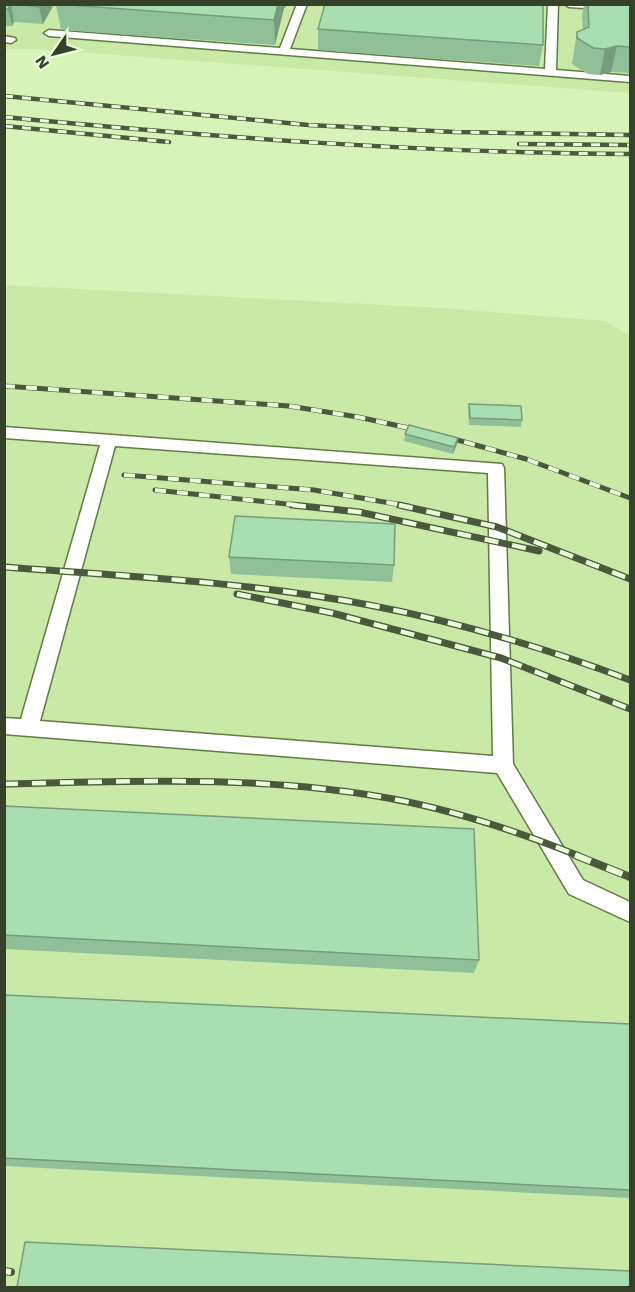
<svg xmlns="http://www.w3.org/2000/svg" width="635" height="1292" viewBox="0 0 635 1292" font-family="'Work Sans',sans-serif">
	<style>
		.built { fill: #c9eaa6 }
		.lines { fill: none; stroke-linecap: round; stroke-linejoin: round }
		.service-casing { stroke: #617b43; stroke-width: 3 }
		.service { fill: #fff; fill-rule: evenodd }
		.rail-far3-casing { stroke: #4a593c; stroke-width: 4.5 }
		.rail-far2-casing { stroke: #4a593c; stroke-width: 5 }
		.rail-far1-casing { stroke: #4a593c; stroke-width: 7 }
		.rail-casing { stroke: #4a593c; stroke-width: 8 }
		.rail-far3 { stroke: #eafdd9; stroke-width: 3; stroke-dasharray: 9; stroke-linecap: butt }
		.rail-far2 { stroke: #eafdd9; stroke-width: 4; stroke-dasharray: 11; stroke-linecap: butt }
		.rail-far1 { stroke: #eafdd9; stroke-width: 4.5; stroke-dasharray: 14; stroke-linecap: butt }
		.rail { stroke: #eafdd9; stroke-width: 6; stroke-dasharray: 17; stroke-linecap: butt }
		.wall { fill: #90c098 }
		.shaded-wall { fill: #769c7c }
		.building { fill: #a8dfb1; stroke: #769c7c; stroke-width: 1.5 }
	</style>
	<rect width="100%" height="100%" fill="#d6f4b7"/>
	<g class="built">
		<polygon points="5,5 630,5 630,93 34,49 5,49"/>
		<polygon points="4,285 442,308 606,321 630,336 630,1287 5,1287"/>
	</g>
	<g class="lines">
		<defs>
			<g id="service">
				<polygon points="297,4 307,4 290,49 545,69 548,4 558,4 556,70 630,76 630,82 49,36 44,33 49,30 280,48"/>
				<polygon points="564,4 630,5 630,11 569,7"/>
				<polygon points="4,36 15,38 16,40 11,43 4,42"/>
				<path d="M4,427L502,464L504,468L513,764L583,880L630,902V922L569,894L497,773L4,734V718L21,719L100,445L4,438ZM115,446L488,473L493,756L40,721Z"/>
			</g>
		</defs>
		<use href="#service" class="service-casing"/>
		<use href="#service" class="service"/>
		<defs>
			<g id="rail-far3">
				<polyline points="4,96 308,125 455,132 630,135"/>
				<path d="M4,117C212,137 420,153 630,154"/>
				<polyline points="4,126 169,142"/>
				<polyline points="519,144 630,145"/>
			</g>
			<g id="rail-far2">
				<polyline points="4,386 289,406 358,417 422,431"/>
				<polyline points="443,436 526,459 630,498"/>
				<polyline points="124,475 314,490 408,506"/>
				<polyline points="155,490 306,506"/>
			</g>
			<g id="rail-far1">
				<polyline points="292,505 359,512 539,551"/>
				<polyline points="399,505 497,527 630,579"/>
				<path d="M4,567C126,576 249,582 369,605C458,622 545,648 630,680"/>
				<polyline points="237,594 332,613 501,658 630,709"/>
				<path d="M4,784C133,781 265,775 393,799C457,811 519,832 579,856"/>
			</g>
			<g id="rail">
				<polyline points="575,855 630,877"/>
				<polyline points="4,1271 11,1272"/>
			</g>
		</defs>
		<use href="#rail-far3" class="rail-far3-casing"/>
		<use href="#rail-far2" class="rail-far2-casing"/>
		<use href="#rail-far1" class="rail-far1-casing"/>
		<use href="#rail" class="rail-casing"/>
		<use href="#rail-far3" class="rail-far3"/>
		<use href="#rail-far2" class="rail-far2"/>
		<use href="#rail-far1" class="rail-far1"/>
		<use href="#rail" class="rail"/>
	</g>
	<g class="wall">
		<polygon points="4,4 54,4 43,24 14,22 12,26 4,26"/>
		<polygon points="289,4 284,8 275,45 61,30 56,5"/>
		<polygon points="323,4 543,4 543,45 539,66 318,50 318,29 324,8 323,7"/>
		<polygon points="584,4 630,4 630,73 611,72 600,75 588,74 572,64 577,32 583,30 582,16"/>
		<polygon points="469,404 522,420 521,427 469,425 468,411"/>
		<polygon points="405,434 458,438 457,444 453,454 404,441"/>
		<polygon points="229,557 394,565 392,582 231,574"/>
		<polygon points="4,806 479,960 474,973 4,949"/>
		<polygon points="4,995 630,1024 630,1198 4,1166"/>
	</g>
	<g class="shaded-wall">
		<polygon points="11,4 14,22 12,26 8,9"/>
		<polygon points="41,4 54,4 43,24 39,7"/>
		<polygon points="278,4 289,4 284,8 275,45 274,20"/>
		<polygon points="617,46 611,72 600,75 605,49"/>
		<polygon points="458,438 457,444 453,454 454,447"/>
	</g>
	<g class="building">
		<polygon points="4,4 10,4 8,9 4,9"/>
		<polygon points="12,4 41,4 39,7"/>
		<polygon points="56,4 278,4 274,20"/>
		<polygon points="325,4 543,4 543,45 318,29"/>
		<polygon points="588,4 630,4 630,47 617,46 605,49 593,48 577,38 577,32 589,27"/>
		<polygon points="469,404 521,406 522,420 470,418"/>
		<polygon points="409,425 458,438 454,447 405,434"/>
		<polygon points="235,516 395,524 394,565 229,557"/>
		<polygon points="4,806 474,829 479,960 4,935"/>
		<polygon points="4,995 630,1024 630,1190 4,1158"/>
		<polygon points="25,1242 630,1271 630,1287 17,1287"/>
	</g>
	<rect width="635" height="1292" fill="none" stroke="#354129" stroke-width="12"/>
	<g transform="translate(54 54) rotate(235)" stroke="#eafdd9" stroke-width="4.5" paint-order="stroke">
	<path d="M0-4.5L10 22L0 15L-10 22Z" fill="#354129"/>
	<text y="-9" font-size="16" font-weight="bold" text-anchor="middle" fill="#354129">N</text>
	</g>
</svg>
